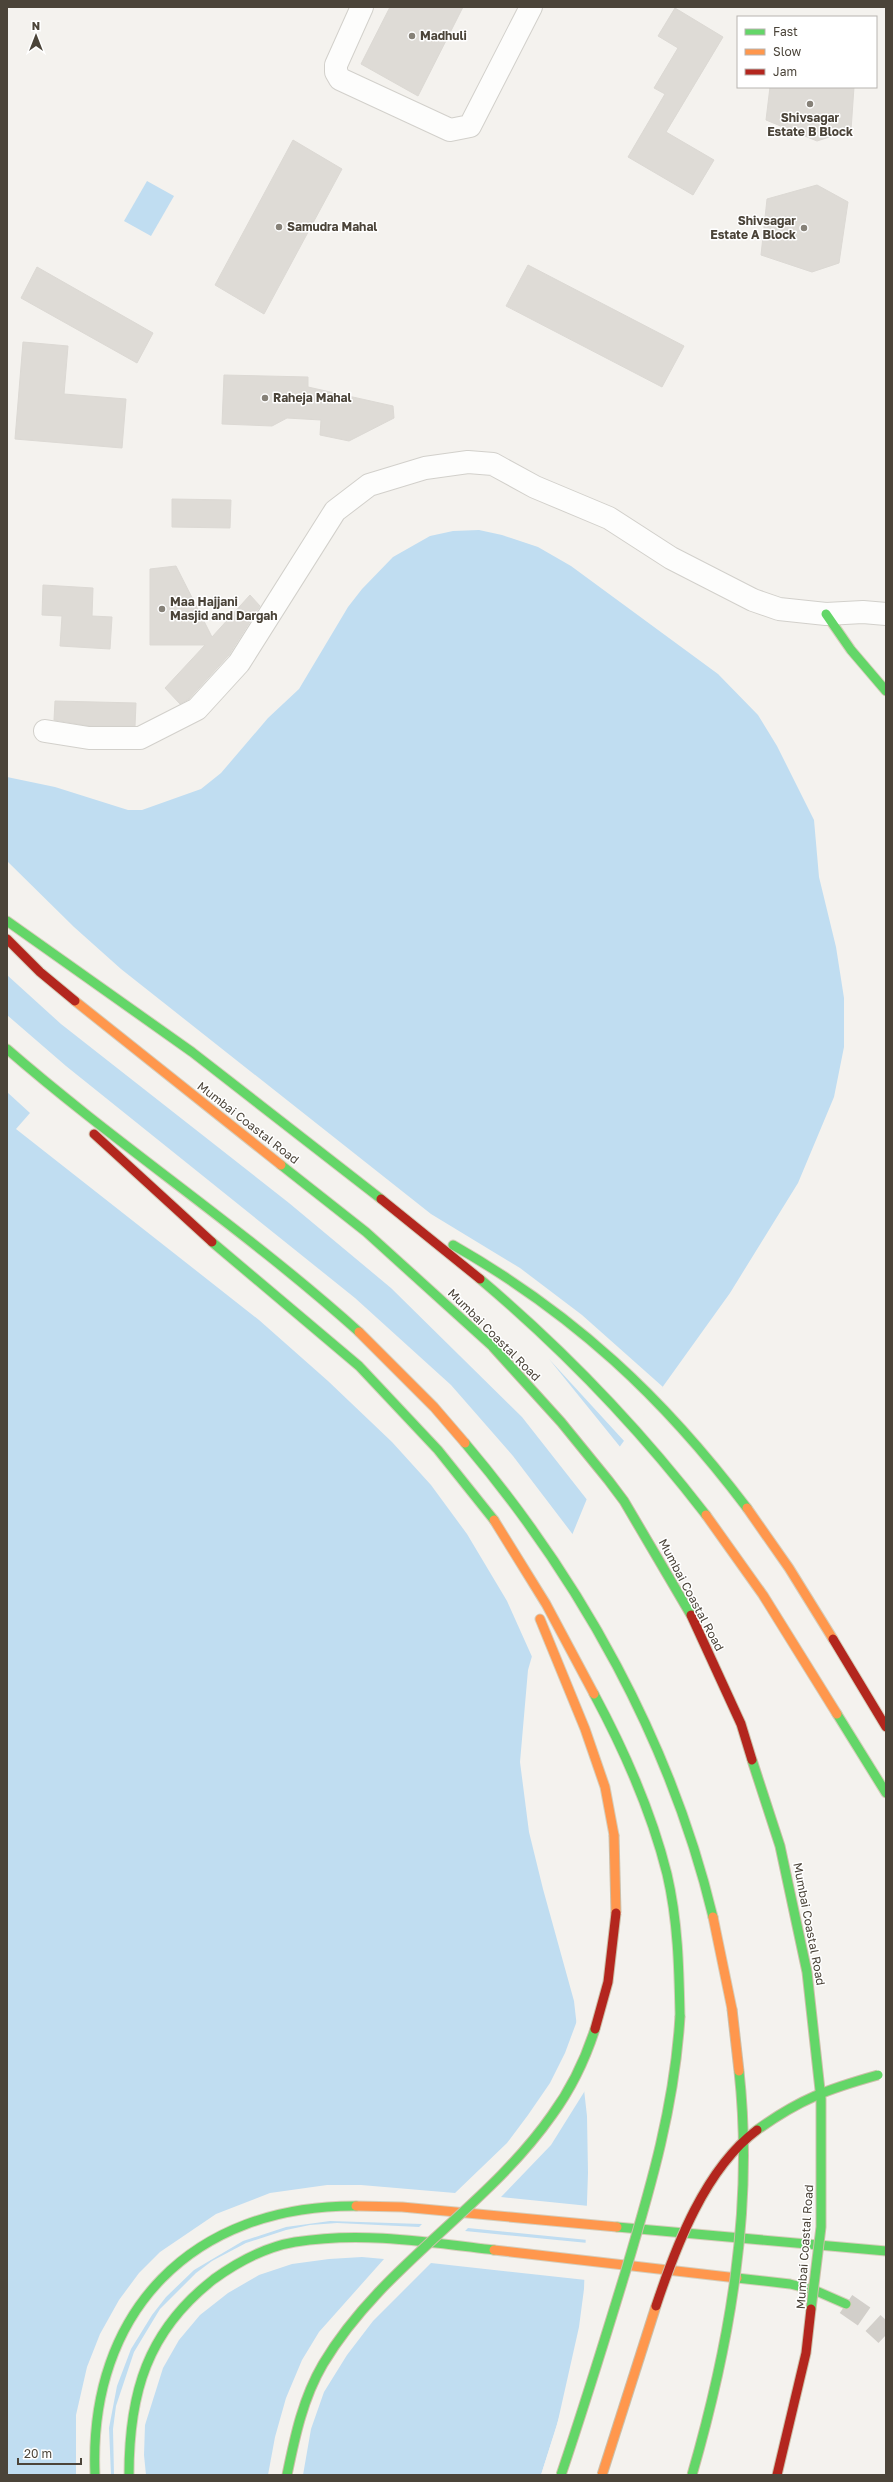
<svg xmlns="http://www.w3.org/2000/svg" width="893" height="2482" viewBox="0 0 893 2482" font-family="'Golos Text',sans-serif">
	<style>
		.water { fill: #c0ddf1 }
		.pier { fill: #f4f2ee }
		.building { fill: #dedbd6; stroke: #dcd9d4 }
		.lines { fill: none; stroke-linecap: round; stroke-linejoin: round }
		.highway-tunnel { stroke: #d2cfca; stroke-width: 22; stroke-dasharray: 22 11; stroke-linecap: butt }
		.street-casing { stroke: #d2d0cb; stroke-width: 24 }
		.fast-casing { stroke: #d6cebb; stroke-width: 11 }
		.slow-casing { stroke: #d6cebb; stroke-width: 11 }
		.jam-casing { stroke: #d6cebb; stroke-width: 11 }
		.street { stroke: #fdfdfc; stroke-width: 22 }
		.fast { stroke: #63d668; stroke-width: 9 }
		.slow { stroke: #ff974d; stroke-width: 9 }
		.jam { stroke: #b3261e; stroke-width: 9 }
		.fast-bridge-casing { stroke: #ccbfa9; stroke-width: 11; stroke-linecap: butt }
		.slow-bridge-casing { stroke: #ccbfa9; stroke-width: 11; stroke-linecap: butt }
		.jam-bridge-casing { stroke: #ccbfa9; stroke-width: 11; stroke-linecap: butt }
		.fast-bridge { stroke: #63d668; stroke-width: 9 }
		.slow-bridge { stroke: #ff974d; stroke-width: 9 }
		.jam-bridge { stroke: #b3261e; stroke-width: 9 }
		.poi-dot { fill: #868178; stroke: #fff; stroke-width: 1.5 }
		.labels { text-anchor: middle; stroke-width: 3; stroke-linejoin: round; paint-order: stroke }
		.poi-label { font-size: 12px; font-weight: bold; fill: #4b4439; stroke: #fff; text-anchor: start }
		.street-label { font-size: 12px; fill: #4b4439; stroke: #fff }
	</style>
	<rect width="100%" height="100%" fill="#f4f2ee"/>
	<g class="water">
		<polygon points="147,181 174,196 151,236 124,221"/>
		<polygon points="479,530 502,535 538,547 571,566 718,674 758,715 777,746 814,820 819,877 836,947 844,998 844,1047 834,1097 798,1183 730,1293 593,1484 554,1579 528,1670 520,1762 529,1832 543,1889 574,2001 587,2116 588,2173 584,2289 579,2327 557,2425 541,2475 7,2475 7,777 55,787 128,810 142,810 201,789 221,773 268,718 299,689 348,607 362,589 393,557 430,536 453,531"/>
	</g>
	<g class="pier">
		<polygon points="7,861 74,927 121,969 431,1214 520,1268 582,1315 663,1387 625,1442 549,1359 621,1448 595,1485 588,1501 522,1417 391,1288 289,1203 61,1024 7,975"/>
		<polygon points="7,1015 66,1066 355,1298 451,1385 513,1456 574,1536 555,1580 533,1659 507,1601 467,1534 431,1485 392,1442 328,1381 259,1320 16,1129 30,1113 7,1092"/>
		<polygon points="578,2018 586,2089 551,2145 501,2197 589,2206 588,2240 468,2228 465,2231 588,2243 586,2280 431,2263 373,2321 347,2355 324,2392 311,2429 303,2475 268,2475 275,2437 286,2398 302,2360 319,2332 384,2259 362,2257 329,2259 292,2264 259,2275 228,2293 200,2315 179,2340 163,2368 145,2425 144,2455 146,2475 114,2475 113,2429 116,2406 134,2352 160,2309 196,2273 212,2261 246,2243 286,2230 310,2225 337,2223 419,2227 422,2224 330,2221 286,2227 243,2241 194,2270 166,2297 152,2315 131,2349 117,2386 109,2428 111,2475 76,2475 76,2415 87,2367 100,2334 119,2300 139,2273 160,2252 216,2214 270,2193 327,2185 361,2185 455,2193 507,2143 528,2115 550,2083 565,2053"/>
		<polygon points="564,2402 559,2426 543,2475 541,2475"/>
	</g>
	<g class="building">
		<polygon points="390,7 463,7 418,96 361,64"/>
		<polygon points="675,8 723,37 666,132 714,160 693,195 628,157 665,94 654,88 678,48 658,36"/>
		<polygon points="770,87 854,87 851,130 817,141 766,120"/>
		<polygon points="293,140 342,169 264,314 215,285"/>
		<polygon points="817,185 848,202 839,263 812,272 761,255 767,199"/>
		<polygon points="528,265 684,346 662,387 506,306"/>
		<polygon points="37,267 153,333 137,363 21,298"/>
		<polygon points="23,342 68,346 64,394 126,399 122,448 15,439"/>
		<polygon points="224,375 308,377 308,387 393,406 394,418 349,441 320,435 321,420 287,418 272,426 222,424"/>
		<polygon points="172,499 231,500 230,528 172,527"/>
		<polygon points="176,566 212,637 250,595 260,606 229,655 189,699 180,704 165,688 205,645 150,645 150,569"/>
		<polygon points="43,585 93,588 92,616 112,617 110,649 60,646 62,616 42,615"/>
		<polygon points="55,701 136,703 135,726 90,726 54,720"/>
	</g>
	<g class="lines">
		<polyline class="highway-tunnel" points="846,2304 872,2322 886,2335"/>
		<defs>
			<g id="street">
				<polyline points="362,7 336,65 336,72 340,79 450,130 470,126 531,7"/>
				<polyline points="45,731 89,738 140,738 197,709 239,663 335,511 369,485 425,468 468,462 493,464 535,487 609,518 671,558 753,600 779,609 826,614 863,612 886,614"/>
			</g>
			<g id="fast">
				<polyline points="826,614 851,650 886,691"/>
				<polyline points="7,921 192,1052 381,1199"/>
				<path d="M7,1049C121,1148 247,1231 359,1332"/>
				<polyline points="281,1165 366,1232 493,1347"/>
				<polyline points="212,1242 359,1366 438,1450 494,1520"/>
				<path d="M453,1245C574,1314 663,1397 747,1508"/>
				<path d="M480,1279C564,1350 639,1428 706,1515"/>
				<path d="M465,1443C581,1580 671,1742 713,1917"/>
				<path d="M594,1694C623,1748 652,1814 667,1874C678,1921 679,1968 680,2016"/>
				<polyline points="837,1714 886,1793"/>
				<polyline points="617,2227 886,2251"/>
				<polyline points="737,2278 790,2284 814,2290 846,2304"/>
				<path d="M95,2475C88,2311 193,2205 356,2206"/>
				<path d="M129,2475C129,2393 147,2331 214,2279C239,2261 265,2247 295,2242C361,2231 428,2242 494,2250"/>
			</g>
			<g id="slow">
				<polyline points="75,1001 281,1165"/>
				<polyline points="359,1332 434,1407 465,1443"/>
				<polyline points="747,1508 789,1568 833,1639"/>
				<polyline points="706,1515 763,1595 837,1714"/>
				<polyline points="494,1520 546,1604 594,1694"/>
				<polyline points="540,1619 585,1729 605,1787 614,1835"/>
				<polyline points="713,1917 732,2009"/>
				<polyline points="356,2206 402,2207 617,2227"/>
				<polyline points="494,2250 737,2278"/>
			</g>
			<g id="jam">
				<polyline points="7,939 40,972 75,1001"/>
				<polyline points="94,1134 212,1242"/>
				<polyline points="381,1199 480,1279"/>
				<polyline points="833,1639 886,1727"/>
			</g>
		</defs>
		<use href="#street" class="street-casing"/>
		<use href="#fast" class="fast-casing"/>
		<use href="#slow" class="slow-casing"/>
		<use href="#jam" class="jam-casing"/>
		<use href="#street" class="street"/>
		<use href="#fast" class="fast"/>
		<use href="#slow" class="slow"/>
		<use href="#jam" class="jam"/>
		<defs>
			<g id="fast-bridge">
				<polyline points="493,1347 561,1422 609,1481 624,1501 691,1615"/>
				<polyline points="752,1760 780,1846 807,1972 821,2099 821,2227 811,2309"/>
				<path d="M757,2130C800,2099 828,2089 878,2075"/>
				<path d="M287,2475C295,2436 303,2398 323,2364C382,2265 487,2208 552,2115C571,2089 585,2060 595,2029"/>
				<path d="M561,2475C584,2407 605,2339 626,2270C651,2186 675,2104 680,2016"/>
				<path d="M692,2475C730,2343 754,2208 739,2071"/>
			</g>
			<g id="slow-bridge">
				<polyline points="614,1835 616,1913"/>
				<polyline points="732,2009 739,2071"/>
				<polyline points="602,2475 656,2306"/>
			</g>
			<g id="jam-bridge">
				<polyline points="691,1615 741,1724 752,1760"/>
				<polyline points="595,2029 608,1982 616,1913"/>
				<path d="M656,2306C676,2246 705,2169 757,2130"/>
				<polyline points="777,2475 806,2353 811,2309"/>
			</g>
		</defs>
		<use href="#fast-bridge" class="fast-bridge-casing"/>
		<use href="#slow-bridge" class="slow-bridge-casing"/>
		<use href="#jam-bridge" class="jam-bridge-casing"/>
		<use href="#fast-bridge" class="fast-bridge"/>
		<use href="#slow-bridge" class="slow-bridge"/>
		<use href="#jam-bridge" class="jam-bridge"/>
	</g>
	<g class="poi-dot">
		<circle cx="412" cy="36" r="4"/>
		<circle cx="810" cy="104" r="4"/>
		<circle cx="279" cy="227" r="4"/>
		<circle cx="804" cy="228" r="4"/>
		<circle cx="265" cy="398" r="4"/>
		<circle cx="162" cy="609" r="4"/>
	</g>
	<g class="labels">
		<g class="poi-label">
			<text x="420" y="40">Madhuli</text>
			<text x="810" y="122" text-anchor="middle">Shivsagar<tspan x="810" dy="14">Estate B Block</tspan></text>
			<text x="796" y="225" text-anchor="end">Shivsagar<tspan x="796" dy="14">Estate A Block</tspan></text>
			<text x="287" y="231">Samudra Mahal</text>
			<text x="273" y="402">Raheja Mahal</text>
			<text x="170" y="606">Maa Hajjani<tspan x="170" dy="14">Masjid and Dargah</tspan></text>
		</g>
		<g class="street-label">
			<text transform="translate(248 1123) rotate(38)" y="4">Mumbai Coastal Road</text>
			<text transform="translate(494 1335) rotate(45)" y="4">Mumbai Coastal Road</text>
			<text transform="translate(691 1595) rotate(62)" y="4">Mumbai Coastal Road</text>
			<text transform="translate(809 1924) rotate(79)" y="4">Mumbai Coastal Road</text>
			<text transform="translate(805 2247) rotate(-86)" y="4">Mumbai Coastal Road</text>
		</g>
	</g>
	<rect width="893" height="2482" fill="none" stroke="#4b4439" stroke-width="16"/>
	<rect x="737" y="16" width="140" height="72" fill="#ffffff" stroke="#b7b4b0"/>
	<rect x="745" y="29" width="20" height="6" fill="#63d668" stroke="#b7b4b0"/>
	<text x="773" y="36" font-size="12" fill="#4b4439">Fast</text>
	<rect x="745" y="49" width="20" height="6" fill="#ff974d" stroke="#b7b4b0"/>
	<text x="773" y="56" font-size="12" fill="#4b4439">Slow</text>
	<rect x="745" y="69" width="20" height="6" fill="#b3261e" stroke="#b7b4b0"/>
	<text x="773" y="76" font-size="12" fill="#4b4439">Jam</text>
	<g transform="translate(36 36)" stroke="#ffffff" stroke-width="3" paint-order="stroke">
	<path d="M0-3L7 15L0 10L-7 15Z" fill="#4b4439"/>
	<text y="-6" font-size="11" font-weight="bold" text-anchor="middle" fill="#4b4439">N</text>
	</g>
	<path d="M18 2458v6h63v-6" fill="none" stroke="#4b4439" stroke-width="2"/>
	<text x="24" y="2458" font-size="12" fill="#4b4439" stroke="#ffffff" stroke-width="3" paint-order="stroke">20 m</text>
</svg>
